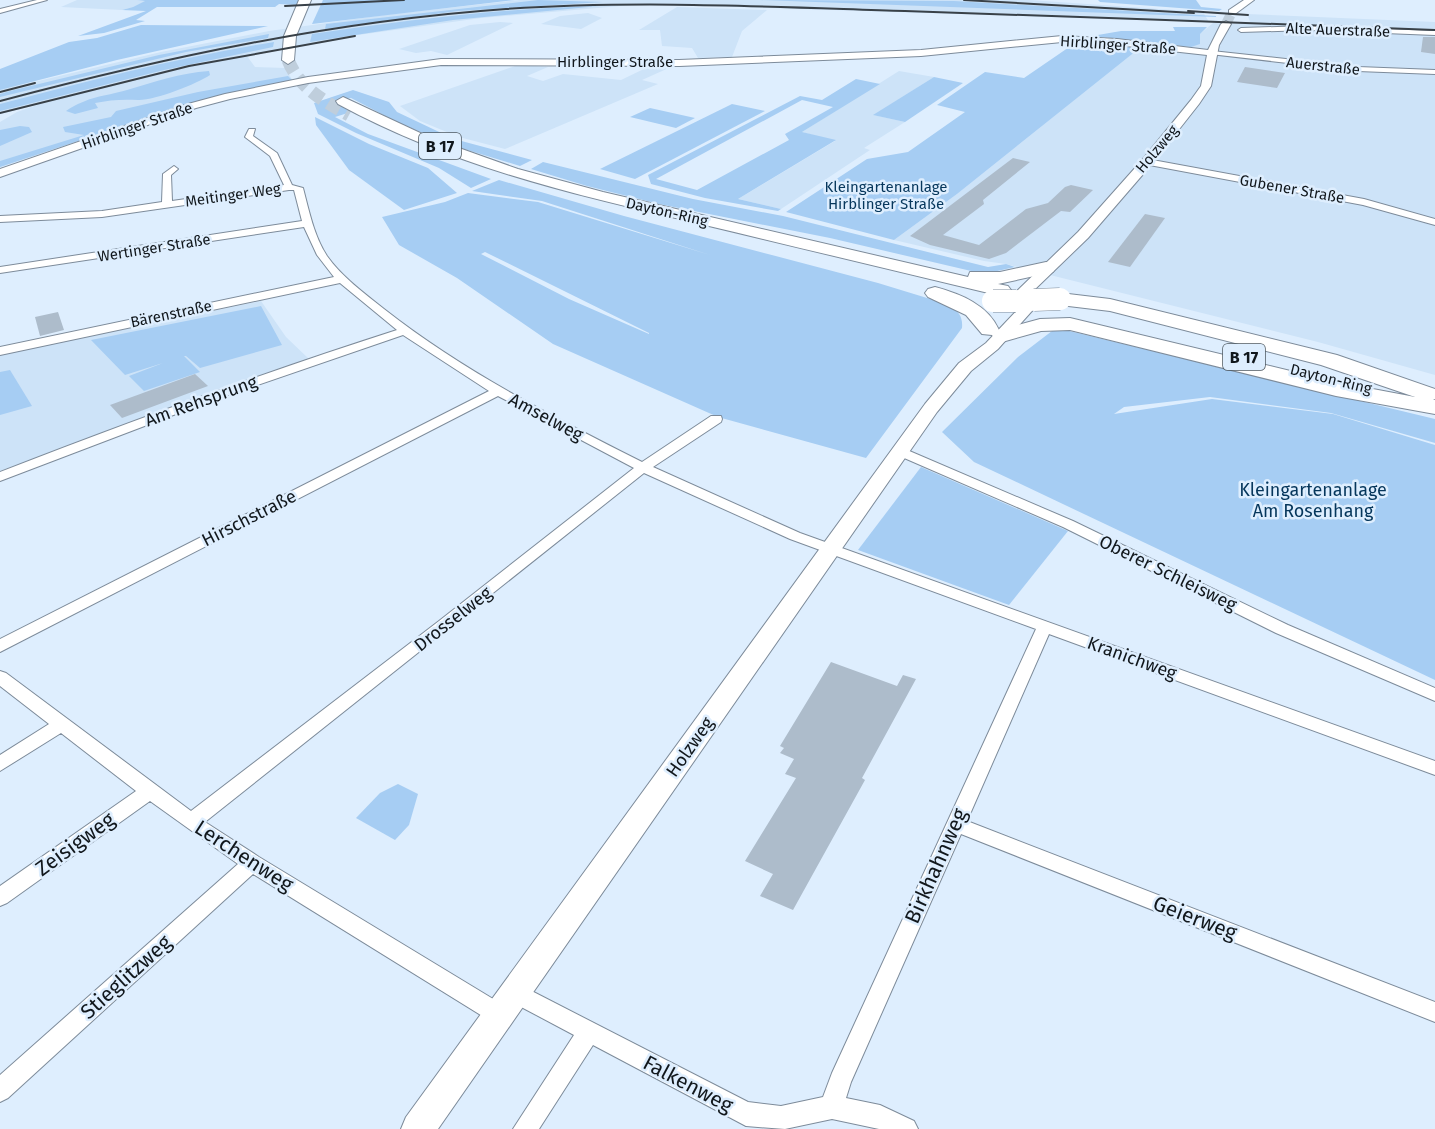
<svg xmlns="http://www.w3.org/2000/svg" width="1435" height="1129" viewBox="0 0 1435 1129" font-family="'Fira Sans',sans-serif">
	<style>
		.built { fill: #cde3f8 }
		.green { fill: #a6cdf3; fill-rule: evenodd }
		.building { fill: #adbccb }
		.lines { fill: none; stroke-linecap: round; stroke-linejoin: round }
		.secondary-tunnel { stroke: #bfcedc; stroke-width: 10; stroke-dasharray: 10 5; stroke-linecap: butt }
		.highway-tunnel { stroke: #bfcedc; stroke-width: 13; stroke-dasharray: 13 7; stroke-linecap: butt }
		.street-casing { stroke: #7d8b9a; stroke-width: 2 }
		.secondary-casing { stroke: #7d8b9a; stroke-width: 2 }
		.highway-casing { stroke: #7d8b9a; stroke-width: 2 }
		.street { fill: #fff; fill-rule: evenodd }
		.secondary { fill: #fff; fill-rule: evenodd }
		.highway { fill: #fff; fill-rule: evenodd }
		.rail { stroke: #394148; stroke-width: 2 }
		.highway-bridge-casing { stroke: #7d8b9a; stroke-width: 23; stroke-linecap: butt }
		.highway-bridge { stroke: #fff; stroke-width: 22 }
		.labels { text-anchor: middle; stroke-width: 5; stroke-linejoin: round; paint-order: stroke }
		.far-street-label { font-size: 15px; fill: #11171c; stroke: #deeefe }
		.far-park-label { font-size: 15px; fill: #06375c; stroke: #deeefe }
		.shield { fill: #deeefe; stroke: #4e5860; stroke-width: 1.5 }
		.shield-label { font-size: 16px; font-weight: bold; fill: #11171c }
		.street-label { font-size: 18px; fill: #11171c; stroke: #deeefe }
		.park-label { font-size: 18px; fill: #06375c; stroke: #deeefe }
		.near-street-label { font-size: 21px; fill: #11171c; stroke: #deeefe }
	</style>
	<rect width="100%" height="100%" fill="#deeefe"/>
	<g class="built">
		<polygon points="77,0 137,0 146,1 133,7 122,10 61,7"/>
		<polygon points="520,0 1029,0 1203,12 1209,22 679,5 632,5 481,18 351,36 247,56 255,67 285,68 293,81 186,105 0,167 0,122 17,112 43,103 0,114 0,90 161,52 269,31 384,15"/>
		<polygon points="677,7 767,10 742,31 732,57 698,58 692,48 662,46 660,30 639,30"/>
		<polygon points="588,13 602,18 581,29 541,24 560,16"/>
		<polygon points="1247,14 1435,22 1435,375 1318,342 1006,264 984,261 894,240 957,194 1147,42 1191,47 1198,40 1200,34 1213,23 1251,24"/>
		<polygon points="500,22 513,23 447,55 431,51 416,53 399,49 470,25"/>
		<polygon points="518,65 548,67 527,76 543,81 563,74 621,80 648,67 671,67 642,80 658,84 505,149 459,137 420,121 400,106"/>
		<polygon points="899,71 934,77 874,115 905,122 864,148 870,150 781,209 738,199 835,141 802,132"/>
		<polygon points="261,301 286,337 309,359 0,471 0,355"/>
	</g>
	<g class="green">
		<polygon points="137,0 299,0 297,5 279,4 275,7 157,7 136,20 145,21 104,33 78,36 146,11 122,10 133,7 145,1"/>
		<polygon points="323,0 515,0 312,24"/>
		<polygon points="538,0 603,2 458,11 325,29 326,24"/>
		<polygon points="760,0 954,1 1216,16 1216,17"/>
		<polygon points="1098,0 1196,0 1201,7 1222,9 1219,11 1100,2"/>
		<path d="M599,6L453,20L310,42L312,34C407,20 503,8 599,6Z"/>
		<polygon points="141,25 268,26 117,60 0,90 0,69 69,42 97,38"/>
		<polygon points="1173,27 1207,27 1200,34 1200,44 1191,47 1092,36 1121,31 1175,31"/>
		<polygon points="269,34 268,38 186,52 0,97 0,94 10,91 159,55"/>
		<polygon points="1078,41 1141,47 957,194 894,240 786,212 867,159 908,152 965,112 937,105 985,72 1024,78"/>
		<path d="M274,42L273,47L164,70L0,111V104C91,80 181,57 274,42Z"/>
		<path d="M209,71L210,75C197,84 153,101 138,100C123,99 109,100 95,103L98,108L75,114L66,111C89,96 102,97 127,90C154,82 180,73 209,71Z"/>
		<polygon points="288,76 293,81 186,105 0,167 0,161 84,135 65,132 63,127 111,117 116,111 198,92"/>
		<polygon points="934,77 963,83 905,122 873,115"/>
		<path d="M856,79L880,84L802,132L836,140L738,199L781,209L778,211L705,198L651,184L648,175L800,96L822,100ZM802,100L833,107L785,134L789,140L697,190L656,179Z"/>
		<polygon points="353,90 389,102 397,112 454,139 532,160 520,166 451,145 397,122 351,98 334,102 351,112 335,117 368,134 491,179 471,188 439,168 356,133 318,114 314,103"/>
		<polygon points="732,104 765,111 635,179 600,169"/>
		<polygon points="650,108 695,118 676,128 630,117"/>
		<polygon points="315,117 369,144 428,168 457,193 404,210 349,170 316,125"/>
		<polygon points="20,126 29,127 32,132 0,146 0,130"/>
		<polygon points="543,162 693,199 783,216 988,267 1006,264 1015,267 984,274 830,238 659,204 587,186 531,169"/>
		<path d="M499,180L624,216L878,283L950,305C959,312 963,317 962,328L866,458L718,417L553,344L457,278L399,245L382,217L445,202L468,193L538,202L710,255L542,201L472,191ZM485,252L649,333V334L569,299L481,254Z"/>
		<polygon points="261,306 282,345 200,368 186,356 184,356 200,372 144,391 129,376 163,363 125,375 91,340"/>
		<polygon points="1065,330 1435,419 1435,443 1331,413 1210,397 1124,407 1114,414 1212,399 1333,414 1435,445 1435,680 974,462 942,432 1018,357 1052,331"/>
		<polygon points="10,370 32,406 0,415 0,372"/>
		<polygon points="921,467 1068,531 1009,605 858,550"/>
		<polygon points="398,784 418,794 409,825 395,840 356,818 380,793"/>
	</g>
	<g class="building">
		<polygon points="1423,37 1435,37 1435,54 1421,52"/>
		<polygon points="1245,67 1285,73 1277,88 1237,82"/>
		<polygon points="1013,158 1030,162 983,200 984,204 943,235 979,245 1026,209 1048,203 1065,187 1071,185 1093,190 1070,212 1061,211 1006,253 989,259 930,245 910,236"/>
		<polygon points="1145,214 1165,218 1130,267 1108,262"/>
		<polygon points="58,312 64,330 40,336 35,317"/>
		<polygon points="195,374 208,386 122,418 110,405"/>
		<polygon points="831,662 897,686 903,675 916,679 862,778 865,780 793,910 760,896 773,874 745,861 796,778 785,774 794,759 780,753 784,748 780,746"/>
	</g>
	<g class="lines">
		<polyline class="secondary-tunnel" points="1226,24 1232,12"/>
		<path class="highway-tunnel" d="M288,60C299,88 324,101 349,115"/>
		<defs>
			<g id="street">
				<polygon points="37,0 47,0 0,13 0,9"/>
				<polygon points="1309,26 1435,31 1435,35 1309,30 1241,32 1238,30 1241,28"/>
				<polygon points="1212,51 1358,67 1435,70 1435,74 1358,71 1210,54"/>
				<path d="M249,129H255L253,136L277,153L292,185L303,188C309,211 314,236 327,256C342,277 364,293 384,309C463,371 553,417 642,462L711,416H721L722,419L721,422L653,467L800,533L1435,761V775L1049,634L967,821L1435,1002V1022L961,834L851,1082L846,1098L880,1105L914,1121L918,1129H879L832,1119L785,1129L746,1126L593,1045L539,1129H513L574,1035L508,1000L505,993L508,986L516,983L748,1102L781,1106L823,1097L832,1073L1036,629L790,539L644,473L205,822L259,857L508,1008L511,1015L508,1022L500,1025L492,1022L253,874L8,1098L0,1102V1075L238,864L150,801L7,903L0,906V886L136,791L61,733L0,771V755L49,724L0,686V671L6,673L191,811L439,621L634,468L498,396L0,652V639L489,391L403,335L205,403L0,481V472C131,421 263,373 397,330L340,283L0,355V347L334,277L317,255L304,227L0,273V267L302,221L294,190H289L102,217L0,222V216L102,211L162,202L163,174L174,166L178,169L171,175L172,201L284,185L270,156L245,137Z"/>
				<polygon points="1147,159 1364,199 1435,219 1435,225 1363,205 1144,164 1144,160"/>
				<polygon points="900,447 1073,521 1288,625 1435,688 1435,701 1276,633 1063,527 895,454 893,451 895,448"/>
			</g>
			<g id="secondary">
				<polygon points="1244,0 1254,0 1235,14 1229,14 1229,10"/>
				<polygon points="1226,21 1231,24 1219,45 1211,86 1199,104 1151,165 1088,238 1030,294 1025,296 1017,291 1020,288 1078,232 1143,159 1191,100 1201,86 1207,55 1117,45 1062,42 921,56 679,66 441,65 308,83 230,99 196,108 0,177 0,169 188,104 225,94 308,77 441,59 679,60 921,50 1062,36 1117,39 1208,50 1221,24"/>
				<polygon points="1026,304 1031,306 1034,309 1031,312 998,349 971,371 937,412 438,1129 401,1129 406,1117 925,404 959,363 986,343 1021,306"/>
			</g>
			<g id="highway">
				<polygon points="299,0 311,0 296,36 294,60 288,64 282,60 284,36"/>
				<path d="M343,97L431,138L518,169L603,192L968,277L970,272H1000L1046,262L1053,264L1055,268L1053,272L998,284L1008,286L1011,290L1008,294L1001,296C903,273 806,249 709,226C578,195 458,169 338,104L336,101Z"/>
				<path d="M935,287C961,294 988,305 999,330L1040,319L1070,318L1336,382L1415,397L1321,365L1110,311L1060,305L1053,303L1050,299L1053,295L1060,293L1110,299L1337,355L1435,389V399L1433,400H1435V414L1336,396L1070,330L1041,331L1002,342L995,340L992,335L982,334L966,315L928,297L925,293L928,289Z"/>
			</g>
		</defs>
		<use href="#street" class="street-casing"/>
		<use href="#secondary" class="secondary-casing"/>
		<use href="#highway" class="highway-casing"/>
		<use href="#street" class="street"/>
		<use href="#secondary" class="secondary"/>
		<use href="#highway" class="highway"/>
		<g class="rail">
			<polyline points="964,0 1194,13"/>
			<polyline points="285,6 404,0"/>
			<polyline points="1188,11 1248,15"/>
			<polyline points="0,92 35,83"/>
			<path d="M0,101C166,57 335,21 506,9C639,0 773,7 905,11C1082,17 1258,23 1435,30"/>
			<polyline points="0,113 189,66 355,36"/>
		</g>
		<defs>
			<g id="highway-bridge">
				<polyline points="1034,300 1060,299"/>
				<polyline points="993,301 1016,301"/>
			</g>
		</defs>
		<use href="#highway-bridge" class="highway-bridge-casing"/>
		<use href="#highway-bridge" class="highway-bridge"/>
	</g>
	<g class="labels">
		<g class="far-street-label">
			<text transform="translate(1338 30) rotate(2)" y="5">Alte Auerstraße</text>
			<text transform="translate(1118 45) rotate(4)" y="5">Hirblinger Straße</text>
			<text x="615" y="67">Hirblinger Straße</text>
			<text transform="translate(1323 66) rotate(6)" y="5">Auerstraße</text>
			<text transform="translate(137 126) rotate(-19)" y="5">Hirblinger Straße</text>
			<text transform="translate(1157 149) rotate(-50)" y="5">Holzweg</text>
			<text transform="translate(1292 189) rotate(10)" y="5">Gubener Straße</text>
			<text transform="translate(233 195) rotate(-8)" y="5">Meitinger Weg</text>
			<text transform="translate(667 212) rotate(13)" y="5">Dayton-Ring</text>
			<text transform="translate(154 248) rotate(-9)" y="5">Wertinger Straße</text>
			<text transform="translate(171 314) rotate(-12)" y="5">Bärenstraße</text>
			<text transform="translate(1331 379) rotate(14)" y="5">Dayton-Ring</text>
		</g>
		<g class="far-park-label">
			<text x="886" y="192">Kleingartenanlage<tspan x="886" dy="17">Hirblinger Straße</tspan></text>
		</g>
		<g class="shield">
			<rect x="419" y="133" width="42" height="26" rx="4.5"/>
			<rect x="1223" y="344" width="42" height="26" rx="4.5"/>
		</g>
		<g class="shield-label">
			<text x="440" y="152">B 17</text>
			<text x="1244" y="363">B 17</text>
		</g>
		<g class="street-label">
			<text transform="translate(201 401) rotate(-20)" y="6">Am Rehsprung</text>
			<text transform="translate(546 417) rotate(28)" y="6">Amselweg</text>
			<text transform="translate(249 518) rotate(-27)" y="6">Hirschstraße</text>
			<text transform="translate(1168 573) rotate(26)" y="6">Oberer Schleisweg</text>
			<text transform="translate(453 619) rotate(-38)" y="6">Drosselweg</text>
			<text transform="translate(1132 658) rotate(20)" y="6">Kranichweg</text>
			<text transform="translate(690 747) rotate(-55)" y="6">Holzweg</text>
		</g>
		<g class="park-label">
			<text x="1313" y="496">Kleingartenanlage<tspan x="1313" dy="21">Am Rosenhang</tspan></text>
		</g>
		<g class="near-street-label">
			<text transform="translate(75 844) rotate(-36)" y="7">Zeisigweg</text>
			<text transform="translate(244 856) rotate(33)" y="7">Lerchenweg</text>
			<text transform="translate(936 866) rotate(-66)" y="7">Birkhahnweg</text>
			<text transform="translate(1195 918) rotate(21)" y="7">Geierweg</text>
			<text transform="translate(126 977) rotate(-42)" y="7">Stieglitzweg</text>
			<text transform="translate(688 1084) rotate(28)" y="7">Falkenweg</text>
		</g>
	</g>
</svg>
